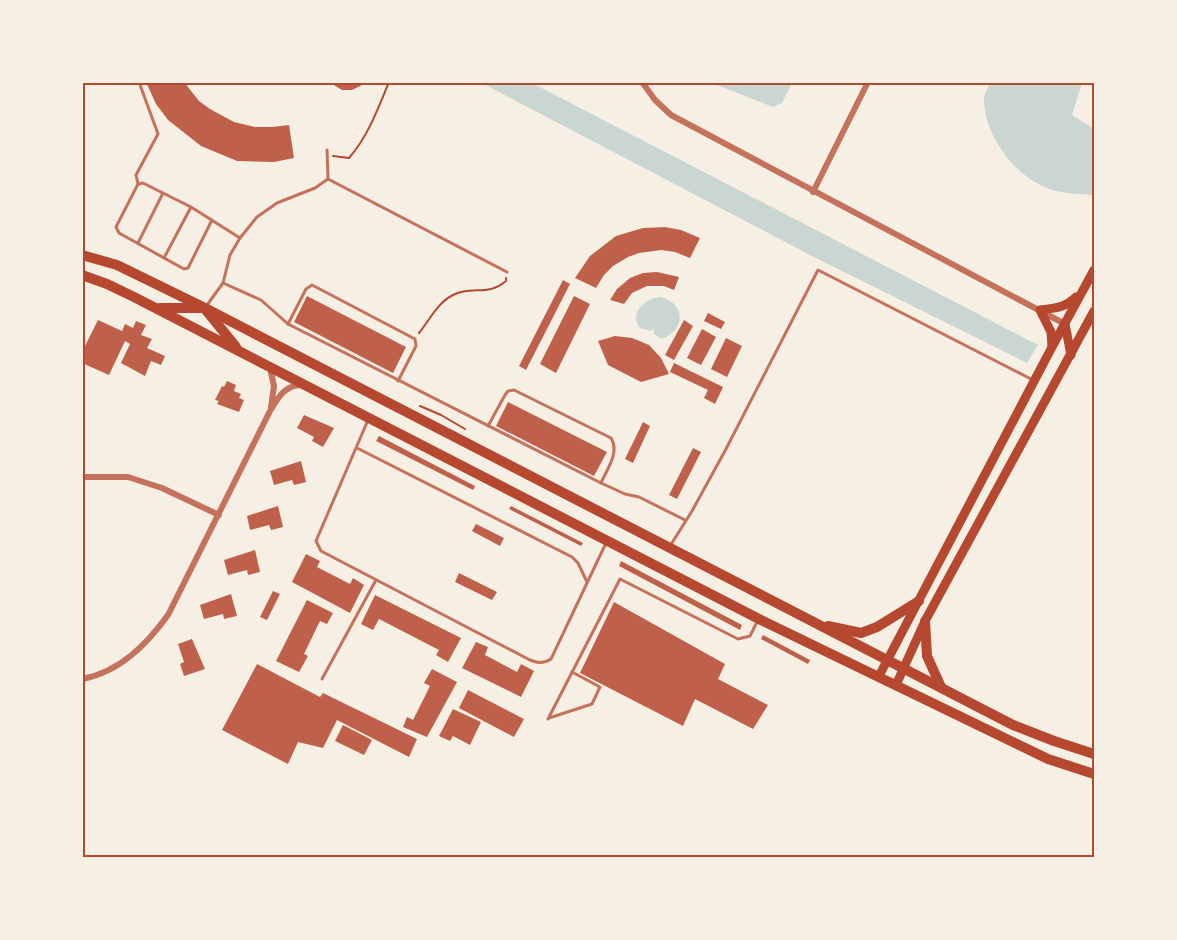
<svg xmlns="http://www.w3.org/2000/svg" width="1177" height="940" viewBox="0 0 1177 940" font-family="'PT Serif',serif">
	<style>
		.water { fill: #c9d6d2 }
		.building { fill: #bf614a }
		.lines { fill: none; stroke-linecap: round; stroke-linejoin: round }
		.path { stroke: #b5482f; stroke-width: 2 }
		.service { stroke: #c5725c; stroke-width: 3 }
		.minor { stroke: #c5725c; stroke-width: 6 }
		.secondary { stroke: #b5482f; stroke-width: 9 }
		.primary { stroke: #b5482f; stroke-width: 10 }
		.neatline { fill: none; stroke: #b5482f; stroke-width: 2 }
	</style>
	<rect width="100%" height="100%" fill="#f6efe4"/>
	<g class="water">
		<polygon points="482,83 532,83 1038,345 1027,363 812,256"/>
		<polygon points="792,83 782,103 773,107 712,83"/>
		<path d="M990,83H1082L1072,115L1094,129V195C1081,194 1066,194 1053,190C1017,180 985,137 984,100C984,94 988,88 990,83Z"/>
		<path d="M660,297C686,303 686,330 662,339L654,334V329L651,331L640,328C629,313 644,299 660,297Z"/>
	</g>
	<g class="building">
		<polygon points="146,82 184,82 199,101 210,109 234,122 255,127 272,127 289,125 294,158 274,162 237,161 201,146 168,120 156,104"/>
		<polygon points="329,82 368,82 352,90 342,90"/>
		<polygon points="665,227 681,230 700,238 690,258 675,252 661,250 639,253 628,257 613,266 604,275 596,288 575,278 590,256 616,236 643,228"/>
		<polygon points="657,272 679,277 674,290 664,286 647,286 632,293 624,304 610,300 617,289 630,278 643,273"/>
		<polygon points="563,280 570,284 526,370 519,366"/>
		<polygon points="307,296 406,347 393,373 294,322"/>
		<polygon points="574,296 590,304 556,373 540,364"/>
		<polygon points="708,313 725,322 721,329 704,321"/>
		<polygon points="98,320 122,331 125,324 133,328 136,321 146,325 141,335 152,339 147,348 165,356 161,365 151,361 145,376 121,363 130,344 125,341 109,375 82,363 82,352"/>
		<polygon points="684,320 693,326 674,360 665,355"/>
		<polygon points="702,329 716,337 701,365 687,358"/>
		<polygon points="615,336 632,338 649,345 661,358 669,374 641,382 608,365 598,341"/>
		<polygon points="726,338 742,346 727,377 711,369"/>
		<polygon points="674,363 723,387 715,404 704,398 708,390 670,372"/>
		<polygon points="227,381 236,385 234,391 241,394 239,398 244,400 239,412 217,404 219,401 215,400 222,386 224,387"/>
		<polygon points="508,402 607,452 594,476 496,426"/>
		<polygon points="304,415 334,428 323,447 312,441 314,437 297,428"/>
		<polygon points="643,422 650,426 633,463 625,459"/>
		<polygon points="379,436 475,486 473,490 376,441"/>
		<polygon points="693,448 701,452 677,499 669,495"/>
		<polygon points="301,461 306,482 294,485 292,480 274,485 270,471"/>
		<polygon points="278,506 283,527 271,530 269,525 250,530 247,516"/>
		<polygon points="511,506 583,543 581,546 509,509"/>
		<polygon points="476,524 504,538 500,546 472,531"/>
		<polygon points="255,550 260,572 248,575 247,570 228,575 224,560"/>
		<polygon points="306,554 320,561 317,567 350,584 353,578 364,585 350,613 292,582"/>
		<polygon points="621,561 742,625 740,630 619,566"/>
		<polygon points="459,573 497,592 492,600 455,582"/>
		<polygon points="273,591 280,594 267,620 260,617"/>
		<polygon points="231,594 237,616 224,619 223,614 204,619 200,605"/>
		<polygon points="375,595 461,638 448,662 436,655 439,650 379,619 373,630 361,624"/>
		<polygon points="307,600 333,613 327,624 320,621 304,654 308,656 299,672 276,661"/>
		<polygon points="614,602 725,664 718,679 768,705 753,729 695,699 683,726 580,673"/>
		<polygon points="763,635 810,660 808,664 761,639"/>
		<polygon points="192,639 205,669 184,676 180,664 184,662 178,644"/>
		<polygon points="476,642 488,647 485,655 517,672 521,664 534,671 521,697 462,668"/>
		<polygon points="257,664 320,697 323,693 417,739 409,757 337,720 323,748 298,742 288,764 222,730"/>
		<polygon points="432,669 457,682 427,737 403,727 407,717 413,720 430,686 424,683"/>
		<polygon points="468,690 524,719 514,737 459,708"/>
		<polygon points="453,709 481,722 470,745 453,736 450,741 439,736"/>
		<polygon points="343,725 372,740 364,755 335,741"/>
	</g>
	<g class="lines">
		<g class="path">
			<path d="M333,156L349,158C368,136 378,109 389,82"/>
			<path d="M419,333C429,321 438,302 453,295C472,285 487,297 506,281V278"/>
			<polyline points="420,406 441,415 465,429"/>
		</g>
		<g class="service">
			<polyline points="139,82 158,134 136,175 138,184 116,227 119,233 184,269 188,268 212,220"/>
			<polyline points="327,150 328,179"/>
			<polyline points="328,179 507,272"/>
			<polyline points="138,184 143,183 191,207 240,238"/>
			<polyline points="138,243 163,193"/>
			<polyline points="164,258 191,207"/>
			<polyline points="223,283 261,300 288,324 601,483 625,494 639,497 685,520"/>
			<polyline points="207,305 223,283 230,255 240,238 257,217 277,203 315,188 328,179"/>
			<polyline points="288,324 306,289 312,285 415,339 416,346 398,381"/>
			<path d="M368,420L316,541L321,551L530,660C538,663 543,664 551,659L606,543"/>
			<path d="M488,426L505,395L508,391L514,390L611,438C620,452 607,469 601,483"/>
			<polyline points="357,448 572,557 578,563 587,582"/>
			<polyline points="670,546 692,511 726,449 818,270 1033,380"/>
			<polyline points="322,679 376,580"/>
			<polyline points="549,718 592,704 600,687 572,672"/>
			<polyline points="548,719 620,579 738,639 750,636 758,620"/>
		</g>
		<g class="minor">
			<polyline points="642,82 655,100 671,115 1065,324"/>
			<polyline points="813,192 868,82"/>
			<polyline points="270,368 274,386 271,407"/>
			<polyline points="82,477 128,477 162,488 219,515"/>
			<path d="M82,679C120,672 147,644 168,615L270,411C278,398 284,386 300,385"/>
		</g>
		<g class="secondary">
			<polyline points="1065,324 1071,355"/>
			<path d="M1052,347L1051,332L1040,310C1055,308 1065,308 1076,297"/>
			<polyline points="879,676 1052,347 1094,270"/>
			<polyline points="896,685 925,621 1094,311"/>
		</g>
		<g class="primary">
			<polyline points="82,255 117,265 205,308 1013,725 1054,741 1094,754"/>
			<polyline points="82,275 107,284 134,297 759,619 1048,759 1094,774"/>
			<polyline points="160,308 201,308"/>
			<polyline points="206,310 236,347"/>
			<polyline points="925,621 927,656 941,687"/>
			<polyline points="828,626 861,633 877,627 919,601"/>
		</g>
	</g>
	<rect width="1177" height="940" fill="none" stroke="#f6efe4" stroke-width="168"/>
	<rect x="84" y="84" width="1009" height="772" class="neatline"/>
</svg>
